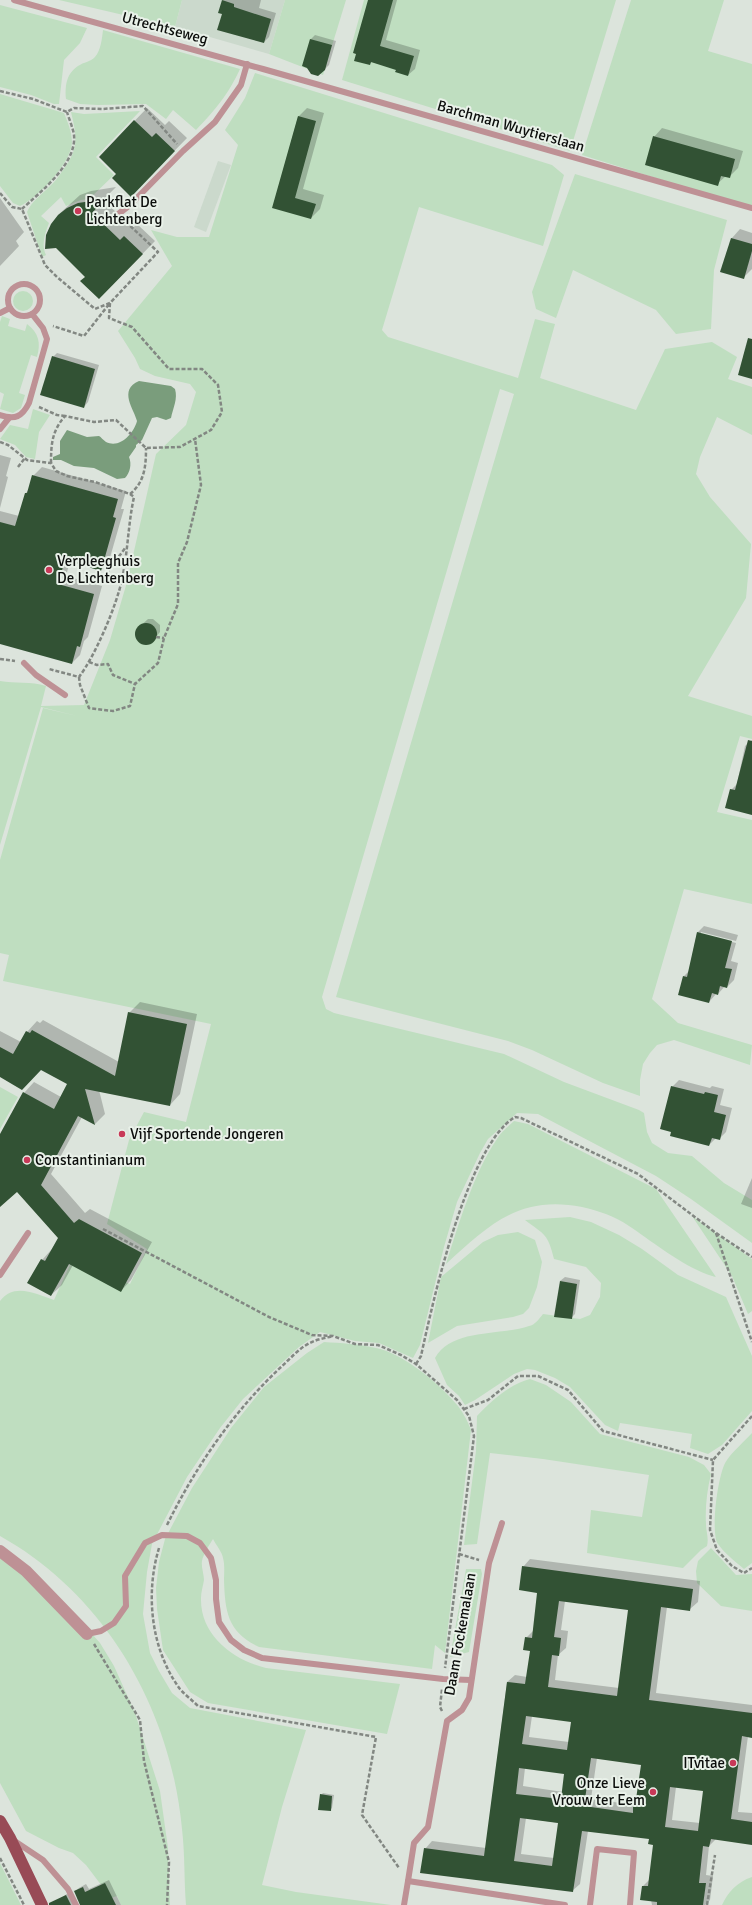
<svg xmlns="http://www.w3.org/2000/svg" width="752" height="1905" font-family="Signika,sans-serif">
  <rect width="100%" height="100%" fill="#dce4dc"/>
  <!-- built -->
  <g fill="#cbd9cc">
    <polygon points="182,0 285,0 269,54 175,27"/>
    <polygon points="218,161 231,165 206,232 194,227"/>
  </g>
  <!-- green -->
  <g fill="#bfdec0">
    <polygon points="59,0 182,0 175,27"/>
    <polygon points="285,0 346,0 323,75 269,54"/>
    <polygon points="364,0 616,0 570,151 342,80"/>
    <polygon points="631,0 724,0 708,51 752,64 752,208 582,155"/>
    <polygon points="0,5 87,28 80,43 64,60 59,104 54,104 31,95 0,87"/>
    <path d="M103,30L240,69C228,95 215,110 196,130L173,110L166,119L146,104L98,105L80,104L66,99C65,86 66,74 78,66C84,62 90,62 95,57C101,50 102,38 103,30Z"/>
    <path d="M255,73L552,165L564,175L543,246L419,207L382,330L388,337L518,378L535,319L555,324L540,378L636,410L665,349L712,342L737,357L728,379L752,387V435L717,417L700,457L696,474L710,497L751,544L746,598L688,696L752,716V739L740,736L717,812L752,820V904L684,889L652,999L678,1023L752,1045L750,1065L674,1040L657,1045L650,1053L643,1064L640,1080V1096L603,1083L532,1050L508,1041L336,997L514,394L500,389L322,997L326,1009L334,1013L504,1054L564,1082L639,1110L644,1113L647,1132L652,1143L668,1153L692,1156L724,1183L752,1200V1243L691,1199L656,1176L538,1114L517,1113L488,1139L480,1153L457,1202L444,1247L420,1345L413,1358L379,1343L355,1341L320,1332L299,1347L243,1399L220,1428L187,1477L152,1544L147,1572L143,1614L150,1653L159,1671L172,1693L190,1708L306,1730L282,1807L262,1885L296,1892L391,1905H186C184,1880 185,1854 182,1829C171,1710 106,1595 0,1536V1301C14,1282 36,1294 54,1300L73,1258L130,1284L147,1249L107,1224L129,1140L144,1112L186,1122L211,1024L3,981L9,955L0,953V860L43,708L77,716L41,707L0,845V681C15,684 31,681 46,686L41,706L84,705L110,640L127,582L156,454L186,425L196,392L190,384L155,376L140,369L135,358L118,331L172,266L151,230L177,237H209L238,145L225,130L245,98Z"/>
    <path d="M0,94L64,113C68,123 72,132 72,143C71,163 38,198 20,206L13,203L0,186Z"/>
    <path d="M140,111L96,157L114,175L89,199L81,200L66,206L61,197L41,216L49,223C45,233 41,245 46,255L42,257L27,212C32,201 41,195 49,187C55,182 59,176 63,170C79,149 77,137 71,112L84,114Z"/>
    <polygon points="575,174 727,220 714,270 711,329 676,334 656,310 573,270 556,318 536,309 532,292"/>
    <circle cx="23" cy="301" r="10"/>
    <path d="M2,316L10,319L8,326L25,331L27,324C39,333 41,343 37,357L31,355L19,393L25,395L21,408L13,413L0,409L4,394L0,392V322Z"/>
    <polygon points="33,409 50,415 39,432 35,459 26,457 15,445 0,439 10,425 28,429"/>
    <polygon points="0,1087 18,1097 0,1129"/>
    <path d="M514,1121L528,1124L656,1189L716,1277C689,1271 653,1242 629,1226C615,1216 599,1211 582,1207C519,1195 489,1225 446,1264C458,1226 474,1172 497,1139C501,1132 508,1127 514,1121Z"/>
    <polygon points="692,1216 752,1259 752,1311 748,1314 732,1276"/>
    <path d="M570,1217L591,1222L619,1235L642,1249L678,1275L726,1297L752,1356V1411L722,1445L708,1454L690,1448L692,1434L620,1423L618,1431L605,1425L570,1387L555,1378L535,1370L527,1369L514,1374L475,1400L465,1405L459,1396L447,1385L435,1358C452,1328 501,1336 529,1326C535,1325 539,1319 543,1314L580,1319L590,1315L600,1297L601,1283L586,1267L554,1259C548,1234 545,1235 525,1220Z"/>
    <polygon points="518,1232 535,1240 542,1262 537,1287 529,1308 523,1314 513,1317 457,1326 428,1343 441,1277 483,1242 498,1235"/>
    <path d="M324,1342C341,1343 359,1344 376,1348C403,1353 441,1385 458,1406C464,1414 468,1422 471,1430L445,1653L435,1645L432,1669L259,1647C228,1632 225,1613 224,1580C224,1574 225,1565 223,1558C222,1552 216,1545 213,1539C209,1545 203,1555 202,1561C201,1567 204,1574 204,1580C203,1586 201,1592 201,1598C200,1635 233,1660 266,1668L400,1684L387,1734L208,1703L190,1692L163,1650L157,1609L156,1588L159,1562L165,1539L192,1488L231,1428L264,1387L307,1353Z"/>
    <path d="M530,1379L546,1385L571,1402L600,1434L689,1457L704,1465L711,1474C707,1490 705,1508 706,1524C706,1532 709,1538 707,1546L701,1550L683,1568L587,1553L591,1510L642,1517L649,1475L543,1459L490,1453L477,1544L464,1545L476,1451L477,1416C491,1401 510,1384 530,1379Z"/>
    <path d="M752,1433V1563L744,1569C736,1562 724,1553 718,1544C710,1533 718,1471 727,1460C734,1450 744,1442 752,1433Z"/>
    <polygon points="711,1548 736,1575 752,1574 752,1611 721,1606 697,1583 696,1571 698,1561"/>
    <polygon points="0,1552 76,1616 100,1643 114,1666 135,1713 160,1791 168,1848 170,1905 121,1905 117,1896 111,1898 86,1865 73,1853 59,1848 26,1831 0,1783"/>
    <polygon points="466,1569 481,1569 482,1574 469,1652 450,1657"/>
    <polygon points="0,1863 21,1905 0,1905"/>
    <path d="M752,1877V1905H722C728,1892 737,1882 752,1877Z"/>
  </g>
  <!-- water -->
  <path fill="#7a9d7c" d="M139,381L171,386L175,389C178,399 173,408 171,418L166,420L157,417L152,418L142,440L136,445V447L129,457C132,464 130,473 125,478L117,479L94,468L74,466L61,460H53V457L60,454V441L67,430L87,437L99,436C101,437 103,440 106,442C120,449 134,433 137,421C134,409 118,390 139,381Z"/>
  <!-- shadow -->
  <g fill="#0003" fill-rule="evenodd">
    <polygon points="223,0 261,0 259,8 276,13 269,37 264,42 220,12"/>
    <polygon points="369,0 397,0 386,40 420,50 415,69 408,75 397,69 372,62 369,64 357,53"/>
    <polygon points="315,35 336,41 329,65 324,70 303,65 311,39"/>
    <polygon points="147,108 165,125 169,121 187,138 143,183 118,174 100,157"/>
    <polygon points="307,108 324,113 303,189 324,195 320,209 311,218 273,207 298,117"/>
    <polygon points="662,128 743,151 738,168 729,177 726,176 717,184 654,137"/>
    <polygon points="116,187 103,200 133,228 137,224 155,241 112,285 86,277 58,215 80,195 91,191"/>
    <polygon points="0,198 24,232 16,241 19,246 0,266"/>
    <polygon points="740,229 752,233 752,269 743,278 732,238"/>
    <polygon points="57,353 99,365 88,402 84,407 53,357"/>
    <polygon points="0,455 11,458 6,476 8,477 0,508"/>
    <polygon points="42,467 126,491 121,509 124,509 109,561 101,570 70,561 66,576 102,586 88,637 84,641 80,655 72,663 0,643 0,511 19,516 26,493 29,489 33,476"/>
    <polygon points="148,619 153,619 160,625 160,632 152,642 143,643 136,638 137,629"/>
    <polygon points="752,740 752,814 731,790 737,784 745,746"/>
    <polygon points="704,926 738,935 736,941 701,932 701,934 736,943 731,961 738,963 734,980 727,987 725,986 718,994 716,994 709,1002 684,976 689,971 697,933"/>
    <polygon points="140,1002 197,1014 180,1094 170,1105 99,1090 105,1114 95,1124 82,1117 51,1174 85,1213 90,1209 152,1242 131,1280 121,1291 73,1265 62,1285 51,1295 42,1260 52,1249 59,1238 17,1191 0,1206 0,1136 24,1093 34,1082 61,1097 69,1084 41,1069 0,1076 0,1031 21,1042 27,1032 37,1021 40,1023 43,1020 119,1062 129,1013"/>
    <polygon points="679,1080 710,1088 712,1086 724,1089 720,1105 732,1108 726,1132 719,1139 716,1138 709,1145 672,1131 672,1087"/>
    <polygon points="752,1178 752,1208 741,1204"/>
    <polygon points="565,1277 580,1280 575,1314 571,1318 560,1281"/>
    <path d="M530,1559L700,1581L698,1602L690,1609L667,1607L656,1693L752,1705V1737L748,1736L738,1812L752,1813V1844L716,1839L709,1846L706,1875L713,1876L710,1900L705,1905H652L651,1900L642,1899L643,1886L650,1879L654,1844L650,1838L588,1831L580,1884L572,1891L425,1849L432,1841L486,1848L507,1682L515,1675L527,1677L531,1650L526,1638L534,1630L538,1592L523,1567ZM565,1601L630,1609L619,1688L555,1680L558,1655L566,1648L568,1631L561,1630ZM532,1716L572,1721L569,1742L529,1737ZM597,1758L642,1764L636,1805L591,1799ZM525,1768L565,1773L563,1792L523,1786ZM676,1787L704,1790L700,1823L672,1820ZM526,1818L559,1823L554,1858L521,1854Z"/>
    <polygon points="323,1793 334,1795 332,1808 330,1810 321,1795"/>
    <polygon points="109,1880 121,1905 82,1905 75,1891 79,1888 86,1884 89,1889"/>
    <polygon points="70,1892 76,1904 79,1905 58,1905 56,1901"/>
  </g>
  <!-- building -->
  <g fill="#325234" fill-rule="evenodd">
    <polygon points="222,0 234,4 234,7 271,19 264,43 217,30 222,14 218,13"/>
    <polygon points="368,0 393,0 380,46 414,56 408,76 395,72 396,70 371,62 370,65 354,61 356,54 353,53"/>
    <polygon points="310,39 332,45 325,70 318,76 311,74 307,68 302,66"/>
    <polygon points="298,116 316,121 295,198 316,204 311,219 272,208"/>
    <polygon points="134,120 152,137 156,133 175,151 131,197 112,178 116,174 99,157"/>
    <polygon points="653,136 735,159 730,178 721,176 718,186 645,165"/>
    <polygon points="105,199 92,213 120,240 124,236 143,254 99,299 80,281 85,277 56,248 45,249 46,235 51,224 58,215 67,208 78,203"/>
    <polygon points="731,238 752,244 752,251 744,279 720,272"/>
    <polygon points="748,338 752,339 752,379 738,375"/>
    <polygon points="52,356 95,369 84,408 40,395"/>
    <polygon points="32,475 118,499 113,517 116,518 101,571 65,560 58,584 94,594 80,647 77,646 72,664 0,644 0,522 15,526 25,493 27,493"/>
    <circle cx="146" cy="634" r="11"/>
    <polygon points="748,740 752,741 752,815 725,808 730,789 735,790"/>
    <polygon points="697,932 732,941 725,968 732,969 727,988 720,986 718,995 712,993 709,1003 678,995 683,976 687,977"/>
    <polygon points="128,1012 187,1024 170,1106 85,1089 95,1125 78,1116 41,1185 74,1223 79,1219 142,1253 121,1292 69,1264 51,1296 27,1283 41,1259 45,1261 58,1238 17,1192 0,1207 0,1134 23,1092 54,1109 67,1084 41,1070 22,1090 0,1077 0,1047 13,1054 26,1031 30,1033 32,1030 115,1076"/>
    <polygon points="671,1086 704,1094 705,1092 718,1095 714,1112 726,1115 720,1140 712,1138 709,1146 670,1136 671,1132 660,1129"/>
    <polygon points="560,1281 577,1284 572,1319 554,1317"/>
    <path d="M522,1566L693,1589L690,1611L661,1607L649,1700L752,1713V1738L742,1736L731,1819L752,1822V1845L711,1839L709,1847L703,1846L699,1883H706L703,1905H657V1902L640,1900L642,1886H648L653,1845L648,1844L649,1839L582,1831L573,1892L420,1873L424,1848L484,1856L507,1682L525,1684L530,1651L523,1650L525,1637L532,1638L537,1593L519,1590ZM559,1601L628,1610L617,1696L548,1687L552,1655L559,1656L561,1638L554,1637ZM526,1716L571,1722L567,1750L522,1744ZM591,1758L641,1765L635,1806H633V1813L584,1806ZM519,1768L564,1774L561,1799L516,1794ZM670,1787L703,1791L698,1831L665,1827ZM520,1818L558,1823L552,1866L514,1861Z"/>
    <polygon points="320,1794 332,1796 331,1811 318,1810"/>
    <polygon points="105,1883 116,1905 80,1905 74,1891 83,1887 85,1892"/>
    <polygon points="66,1895 71,1905 49,1905 49,1903"/>
  </g>
  <g fill="none" stroke-linecap="round" stroke-linejoin="round">
    <!-- path -->
    <g stroke="#828782" stroke-width="2.5" stroke-dasharray="4 2" stroke-linecap="butt">
      <polyline points="0,91 33,99 67,112 74,108 102,109 143,106 177,144"/>
      <polyline points="0,193 12,207 22,209 45,265 57,277 95,309 110,303 158,252 125,221"/>
      <path d="M22,209C40,192 77,164 74,135C73,128 69,119 67,112"/>
      <polyline points="39,407 57,415 65,416"/>
      <path d="M0,442L8,445L27,460L51,463L56,471L67,476L95,482L130,494L134,497C128,524 128,552 122,579C117,605 95,656 79,677L49,669"/>
      <path d="M51,463C51,444 52,431 65,416L94,422L116,420L146,448L180,447L211,430L222,412L218,385L202,369H169L132,327L109,318L110,303L84,336L53,326"/>
      <polyline points="18,467 25,458"/>
      <path d="M130,494C145,482 146,465 146,448"/>
      <polyline points="108,571 126,547"/>
      <polyline points="156,637 164,638"/>
      <polyline points="0,659 15,661"/>
      <polyline points="89,662 97,665 108,664 113,675 135,684 158,663 164,638 178,604 178,563 187,542 201,485 195,439"/>
      <polyline points="79,677 80,685 89,708 113,711 130,706 135,684"/>
      <polyline points="103,1229 269,1317 312,1335 333,1336 355,1344 378,1345 401,1355 416,1364 457,1400 469,1416 474,1436 445,1668"/>
      <polyline points="716,1233 752,1342"/>
      <path d="M416,1364L421,1356C433,1301 467,1146 515,1117L521,1118L638,1174L716,1233L752,1257"/>
      <polyline points="464,1409 488,1400 518,1376 538,1376 568,1390 603,1431 713,1460"/>
      <polyline points="752,1416 713,1460 710,1530 717,1550 732,1566 744,1573 752,1568"/>
      <path d="M167,1525C196,1466 233,1412 281,1367C291,1358 300,1347 312,1342C318,1339 326,1338 333,1336"/>
      <path d="M159,1548C145,1594 151,1650 180,1689C185,1695 192,1700 198,1706L376,1737L362,1815L399,1868"/>
      <polyline points="459,1554 479,1560"/>
      <polyline points="94,1644 140,1720 144,1761 169,1862 167,1905"/>
      <polyline points="442,1711 440,1707 442,1689"/>
      <polyline points="0,1858 24,1905"/>
      <polyline points="707,1905 715,1855"/>
    </g>
    <!-- service -->
    <g stroke="#be9195" stroke-width="6">
      <polyline points="14,0 263,69 752,208"/>
      <polyline points="117,215 130,205 183,151 215,122 241,85 247,64"/>
      <circle cx="24" cy="300" r="16"/>
      <polyline points="0,313 10,308"/>
      <path d="M0,415C15,420 22,417 29,403L47,339L43,328L32,314"/>
      <polyline points="0,429 9,418"/>
      <polyline points="24,663 36,675 65,695"/>
      <polyline points="0,1275 28,1233"/>
      <polyline points="87,1634 101,1631 114,1623 126,1606 125,1576 145,1543 162,1535 187,1536 200,1543 211,1558 216,1580 216,1599 219,1622 231,1640 244,1650 262,1658 443,1679 471,1680"/>
      <polyline points="13,1840 43,1860 68,1889 76,1905"/>
      <polyline points="408,1881 414,1843 428,1827 447,1721 462,1710 469,1698 489,1563 502,1523"/>
      <polyline points="404,1905 408,1881 565,1905"/>
      <polyline points="590,1905 597,1849 634,1853 630,1905"/>
    </g>
    <!-- minor -->
    <polyline stroke="#be9195" stroke-width="12" points="0,1551 26,1571 87,1634"/>
    <!-- primary -->
    <polyline stroke="#984b56" stroke-width="12" points="0,1821 10,1838 42,1905"/>
  </g>
  <!-- markers -->
  <g fill="#c83958" stroke="#e9f1e9" stroke-width="1.5">
    <circle cx="78" cy="211" r="4"/>
    <circle cx="49" cy="570" r="4"/>
    <circle cx="122" cy="1134" r="4"/>
    <circle cx="27" cy="1160" r="4"/>
    <circle cx="733" cy="1763" r="4"/>
    <circle cx="653" cy="1792" r="4"/>
  </g>
  <g text-anchor="middle" dominant-baseline="central" stroke-width="4" stroke-linejoin="round" paint-order="stroke">
    <!-- street labels -->
    <g font-size="15" fill="#0c0e0c" stroke="#e9f1e9">
      <text transform="translate(165 28) rotate(15)">Utrechtseweg</text>
      <text transform="translate(511 126) rotate(16)">Barchman Wuytierslaan</text>
      <text transform="translate(460 1634) rotate(-80)">Daam Fockemalaan</text>
    </g>
    <!-- poi labels -->
    <g font-size="15" fill="#0c0e0c" stroke="#e9f1e9" text-anchor="start">
      <text x="86" y="202">Parkflat De<tspan x="86" dy="17">Lichtenberg</tspan></text>
      <text x="57" y="561">Verpleeghuis<tspan x="57" dy="17">De Lichtenberg</tspan></text>
      <text x="130" y="1134">Vijf Sportende Jongeren</text>
      <text x="35" y="1160">Constantinianum</text>
      <text x="725" y="1763" text-anchor="end">ITvitae</text>
      <text x="645" y="1783" text-anchor="end">Onze Lieve<tspan x="645" dy="17">Vrouw ter Eem</tspan></text>
    </g>
  </g>
</svg>
